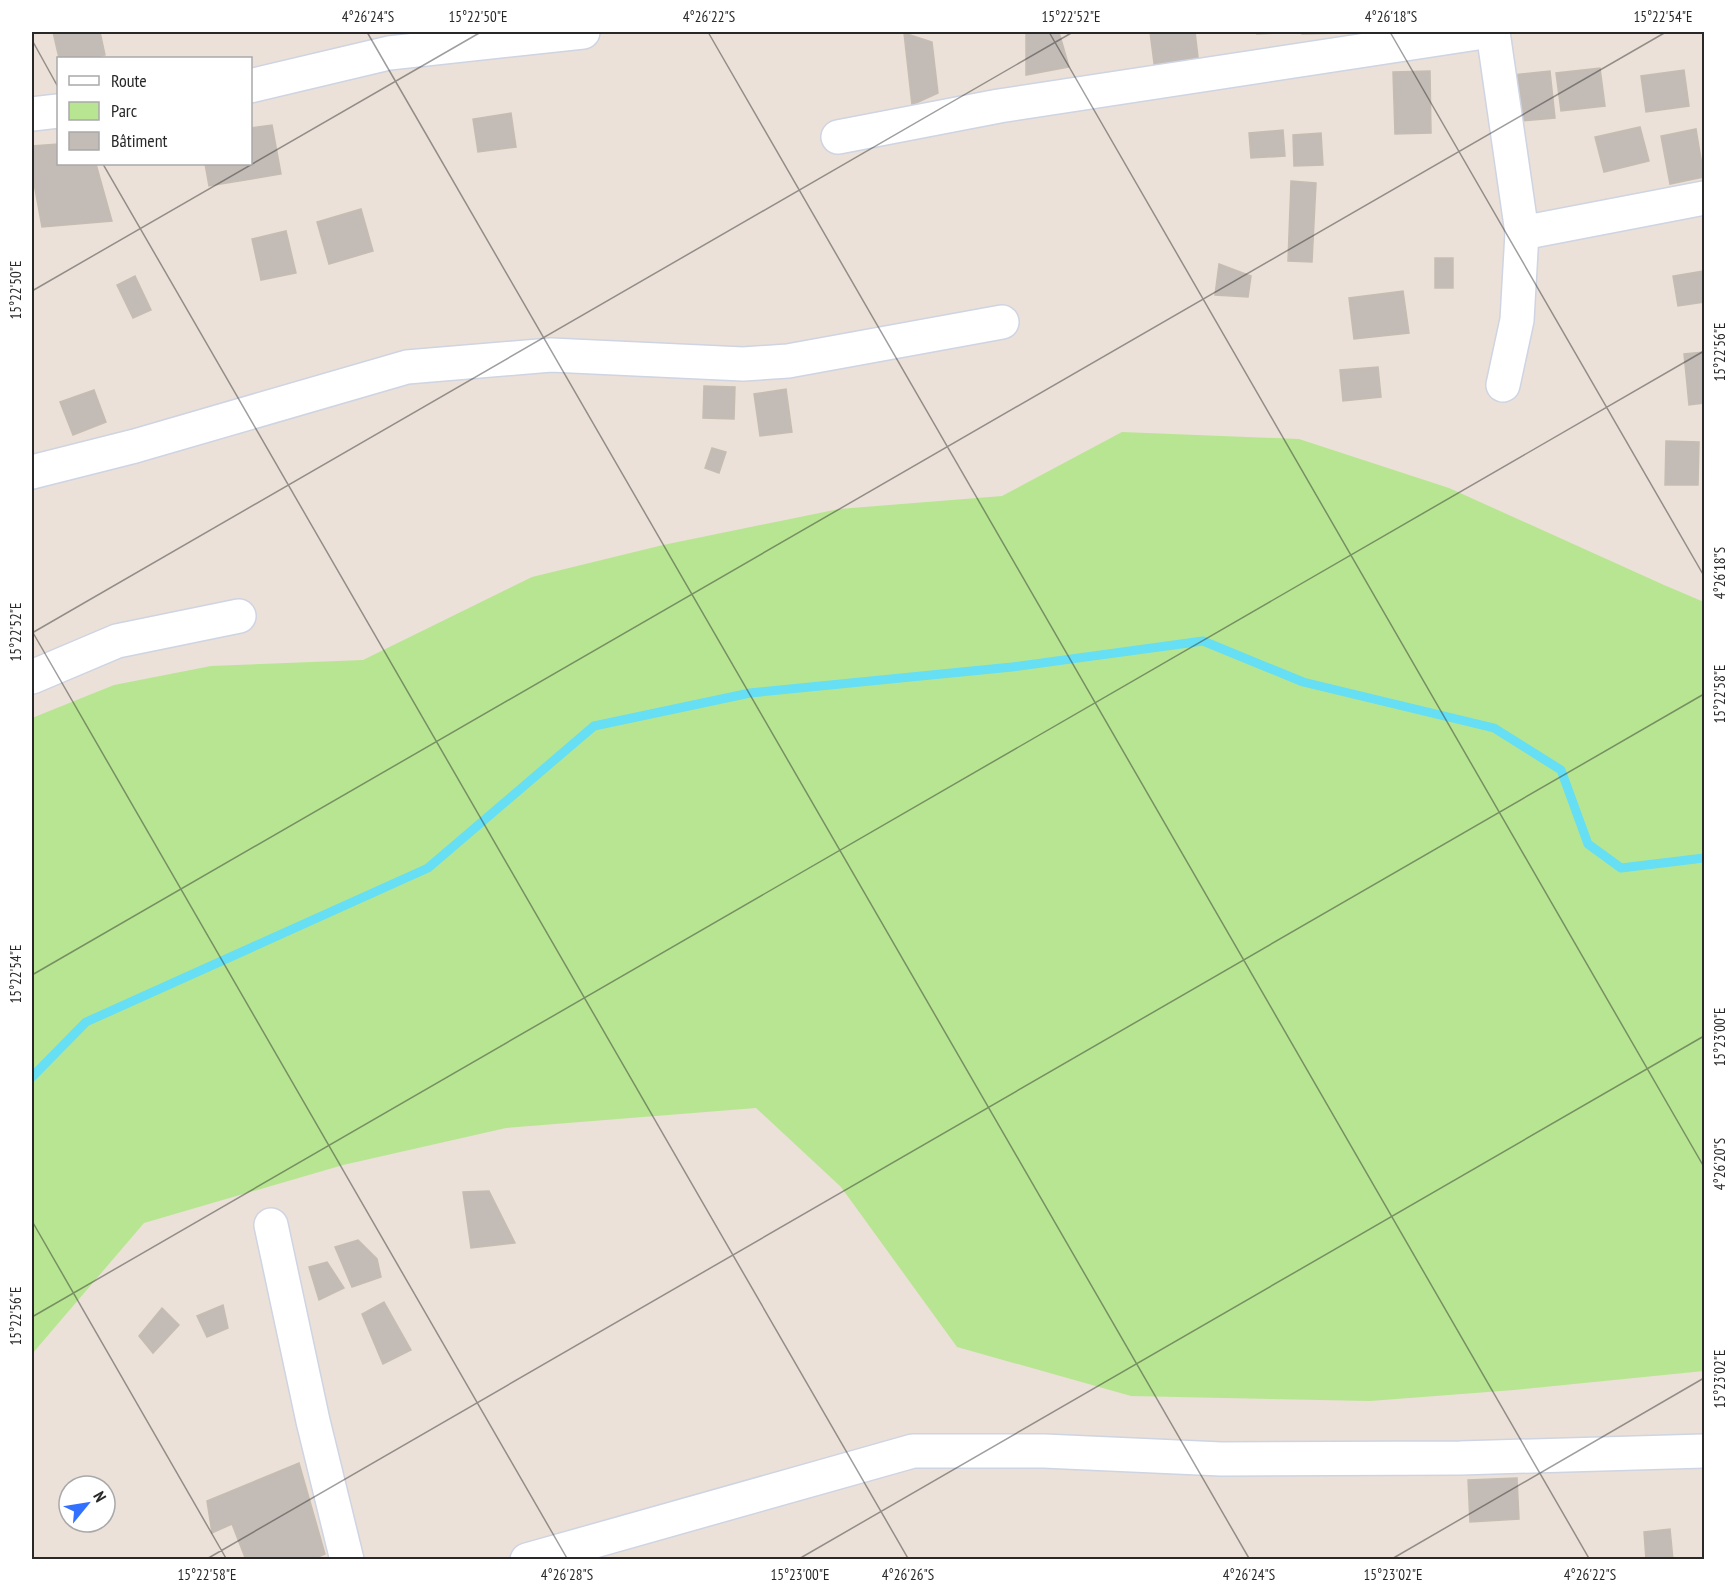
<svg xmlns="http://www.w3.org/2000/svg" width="1736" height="1591" font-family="'PT Sans Narrow',sans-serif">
  <rect width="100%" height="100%" fill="#ebe1d8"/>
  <!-- green -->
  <polygon fill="#b8e592" points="1122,432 1299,439 1449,488 1664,585 1704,602 1704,1371 1514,1390 1370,1401 1131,1396 957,1347 841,1187 756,1108 506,1128 343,1165 144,1223 32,1354 32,718 114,685 211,666 363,660 532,577 663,545 839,509 1002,496"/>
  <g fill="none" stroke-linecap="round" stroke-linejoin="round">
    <!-- stream -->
    <polyline stroke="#66def3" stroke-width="9" points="32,1077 86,1022 428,868 594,726 750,693 1012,667 1203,641 1303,682 1494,728 1561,770 1588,844 1621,868 1704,858"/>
  </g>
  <!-- building -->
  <g fill="#c3bbb5" stroke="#c6bdb2" stroke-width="1.5">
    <polygon points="53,32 100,32 105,55 92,58 59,58"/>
    <polygon points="1026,32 1059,32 1069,67 1026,75"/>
    <polygon points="1150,32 1195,32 1199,65 1155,71"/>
    <polygon points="1257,32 1298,32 1257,34"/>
    <polygon points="1302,32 1344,32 1344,33 1302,34"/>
    <polygon points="904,33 932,42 938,93 912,105"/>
    <polygon points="1600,68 1605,106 1561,111 1556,73"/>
    <polygon points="1684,70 1689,106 1646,112 1641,76"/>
    <polygon points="1430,71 1431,133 1395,134 1393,72"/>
    <polygon points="1550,71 1555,118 1508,122 1504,76"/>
    <polygon points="511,113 516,147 478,152 473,119"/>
    <polygon points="272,125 281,174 209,186 205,164 250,164 250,128"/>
    <polygon points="1640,127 1649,161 1604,172 1595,137"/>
    <polygon points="1696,129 1704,177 1670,184 1661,136"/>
    <polygon points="1283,130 1285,156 1251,158 1249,133"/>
    <polygon points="1321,133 1323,165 1294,166 1293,135"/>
    <polygon points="58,144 58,164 96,164 112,221 42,227 32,173 32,146"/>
    <polygon points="1291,181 1316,183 1312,262 1288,261"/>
    <polygon points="361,209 373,251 329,264 317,222"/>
    <polygon points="286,231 296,273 261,280 252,239"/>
    <rect x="1435" y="258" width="18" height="30"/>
    <polygon points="1219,264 1251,276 1248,297 1215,295"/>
    <polygon points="1704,271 1704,302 1678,306 1673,276"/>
    <polygon points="135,276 151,310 133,318 117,285"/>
    <polygon points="1403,291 1409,333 1354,339 1349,298"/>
    <polygon points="1704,352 1704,403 1689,405 1684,354"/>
    <polygon points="1378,367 1381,397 1343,401 1340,370"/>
    <polygon points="704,386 735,387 734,419 703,418"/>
    <polygon points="786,389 792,432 760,436 754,394"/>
    <polygon points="94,390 106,422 73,435 60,402"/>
    <polygon points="1666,441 1699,442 1698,485 1665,485"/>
    <polygon points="712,448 726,452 719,473 705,468"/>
    <polygon points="489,1191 515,1243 471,1248 463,1192"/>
    <polygon points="358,1240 377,1259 381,1277 352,1287 335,1247"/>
    <polygon points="327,1262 344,1288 319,1300 309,1267"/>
    <polygon points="384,1302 411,1350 383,1364 362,1314"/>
    <polygon points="223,1305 228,1328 207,1337 197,1316"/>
    <polygon points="162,1308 179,1325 153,1353 139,1336"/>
    <polygon points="299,1463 325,1554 311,1560 246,1560 232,1524 212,1533 207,1501"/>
    <polygon points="1517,1478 1519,1519 1470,1522 1468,1480"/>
    <polygon points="1670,1529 1673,1560 1646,1560 1644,1532"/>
  </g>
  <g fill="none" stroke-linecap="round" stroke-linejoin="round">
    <defs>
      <g id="minor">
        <polyline points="1493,32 1522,233 1517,320 1503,385"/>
        <polyline points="250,86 389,53 583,32"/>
        <polyline points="32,114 58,111"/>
        <polyline points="838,137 999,106 1484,32"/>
        <polyline points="1522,233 1704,198"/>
        <polyline points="32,472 135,446 407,367 551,355 743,364 788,361 1002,322"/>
        <polyline points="32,677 117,641 239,616"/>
        <polyline points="271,1225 313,1421 347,1560"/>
        <polyline points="527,1560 913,1451 1044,1451 1221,1459 1460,1458 1704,1451"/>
      </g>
    </defs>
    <!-- minor casing -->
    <use href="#minor" stroke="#ced4e2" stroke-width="36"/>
    <!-- minor -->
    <use href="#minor" stroke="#fff" stroke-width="33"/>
  </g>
  <!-- ticks -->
  <path fill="none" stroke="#282828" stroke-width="1.5" stroke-opacity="0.45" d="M367,32L1250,1560M708,32L1590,1560M1049,32L1704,1167M1390,32L1704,576M32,40L58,87M103,164L909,1560M32,291L481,32M32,631L568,1560M32,633L1073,32M32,975L1666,32M32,1221L227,1560M32,1317L1704,351M205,1560L1704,694M797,1560L1704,1036M1390,1560L1704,1378"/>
  <!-- border -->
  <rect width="1736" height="1591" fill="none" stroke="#ffffff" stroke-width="66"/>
  <!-- legend -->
  <rect x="57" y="57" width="195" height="108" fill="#ffffff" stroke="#a9a9a9" stroke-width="1.5"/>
  <rect x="69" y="76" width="30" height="9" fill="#ffffff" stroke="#a9a9a9" stroke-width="1.5"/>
  <text x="111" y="87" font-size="18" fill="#282828">Route</text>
  <rect x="69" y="102" width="30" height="18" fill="#b8e592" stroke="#a9a9a9" stroke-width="1.5"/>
  <text x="111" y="117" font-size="18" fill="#282828">Parc</text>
  <rect x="69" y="132" width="30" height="18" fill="#c3bbb5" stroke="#a9a9a9" stroke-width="1.5"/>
  <text x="111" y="147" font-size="18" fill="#282828">Bâtiment</text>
  <!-- north arrow -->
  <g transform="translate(87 1504) rotate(60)"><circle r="28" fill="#ffffff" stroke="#a9a9a9" stroke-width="1.5"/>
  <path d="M0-4.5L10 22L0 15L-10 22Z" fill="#3270ff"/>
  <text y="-9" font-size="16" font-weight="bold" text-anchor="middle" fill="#282828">N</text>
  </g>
  <rect x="33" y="33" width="1670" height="1525" fill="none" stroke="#282828" stroke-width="2"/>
  <g font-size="15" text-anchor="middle" fill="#282828">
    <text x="368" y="22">4°26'24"S</text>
    <text x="478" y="22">15°22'50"E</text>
    <text x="709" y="22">4°26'22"S</text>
    <text x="1071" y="22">15°22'52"E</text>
    <text x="1391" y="22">4°26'18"S</text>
    <text x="1663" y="22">15°22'54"E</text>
    <text transform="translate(16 290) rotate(-90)" y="5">15°22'50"E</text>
    <text transform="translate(1720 352) rotate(-90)" y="5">15°22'56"E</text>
    <text transform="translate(1720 573) rotate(-90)" y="5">4°26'18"S</text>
    <text transform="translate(16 632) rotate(-90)" y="5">15°22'52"E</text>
    <text transform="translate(1720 694) rotate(-90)" y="5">15°22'58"E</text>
    <text transform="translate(16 974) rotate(-90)" y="5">15°22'54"E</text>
    <text transform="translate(1720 1037) rotate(-90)" y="5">15°23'00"E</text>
    <text transform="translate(1720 1164) rotate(-90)" y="5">4°26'20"S</text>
    <text transform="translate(16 1316) rotate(-90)" y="5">15°22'56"E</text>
    <text transform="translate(1720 1379) rotate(-90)" y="5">15°23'02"E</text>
    <text x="207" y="1580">15°22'58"E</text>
    <text x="567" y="1580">4°26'28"S</text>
    <text x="800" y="1580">15°23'00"E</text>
    <text x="908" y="1580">4°26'26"S</text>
    <text x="1249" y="1580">4°26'24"S</text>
    <text x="1393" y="1580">15°23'02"E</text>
    <text x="1590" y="1580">4°26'22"S</text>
  </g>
</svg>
